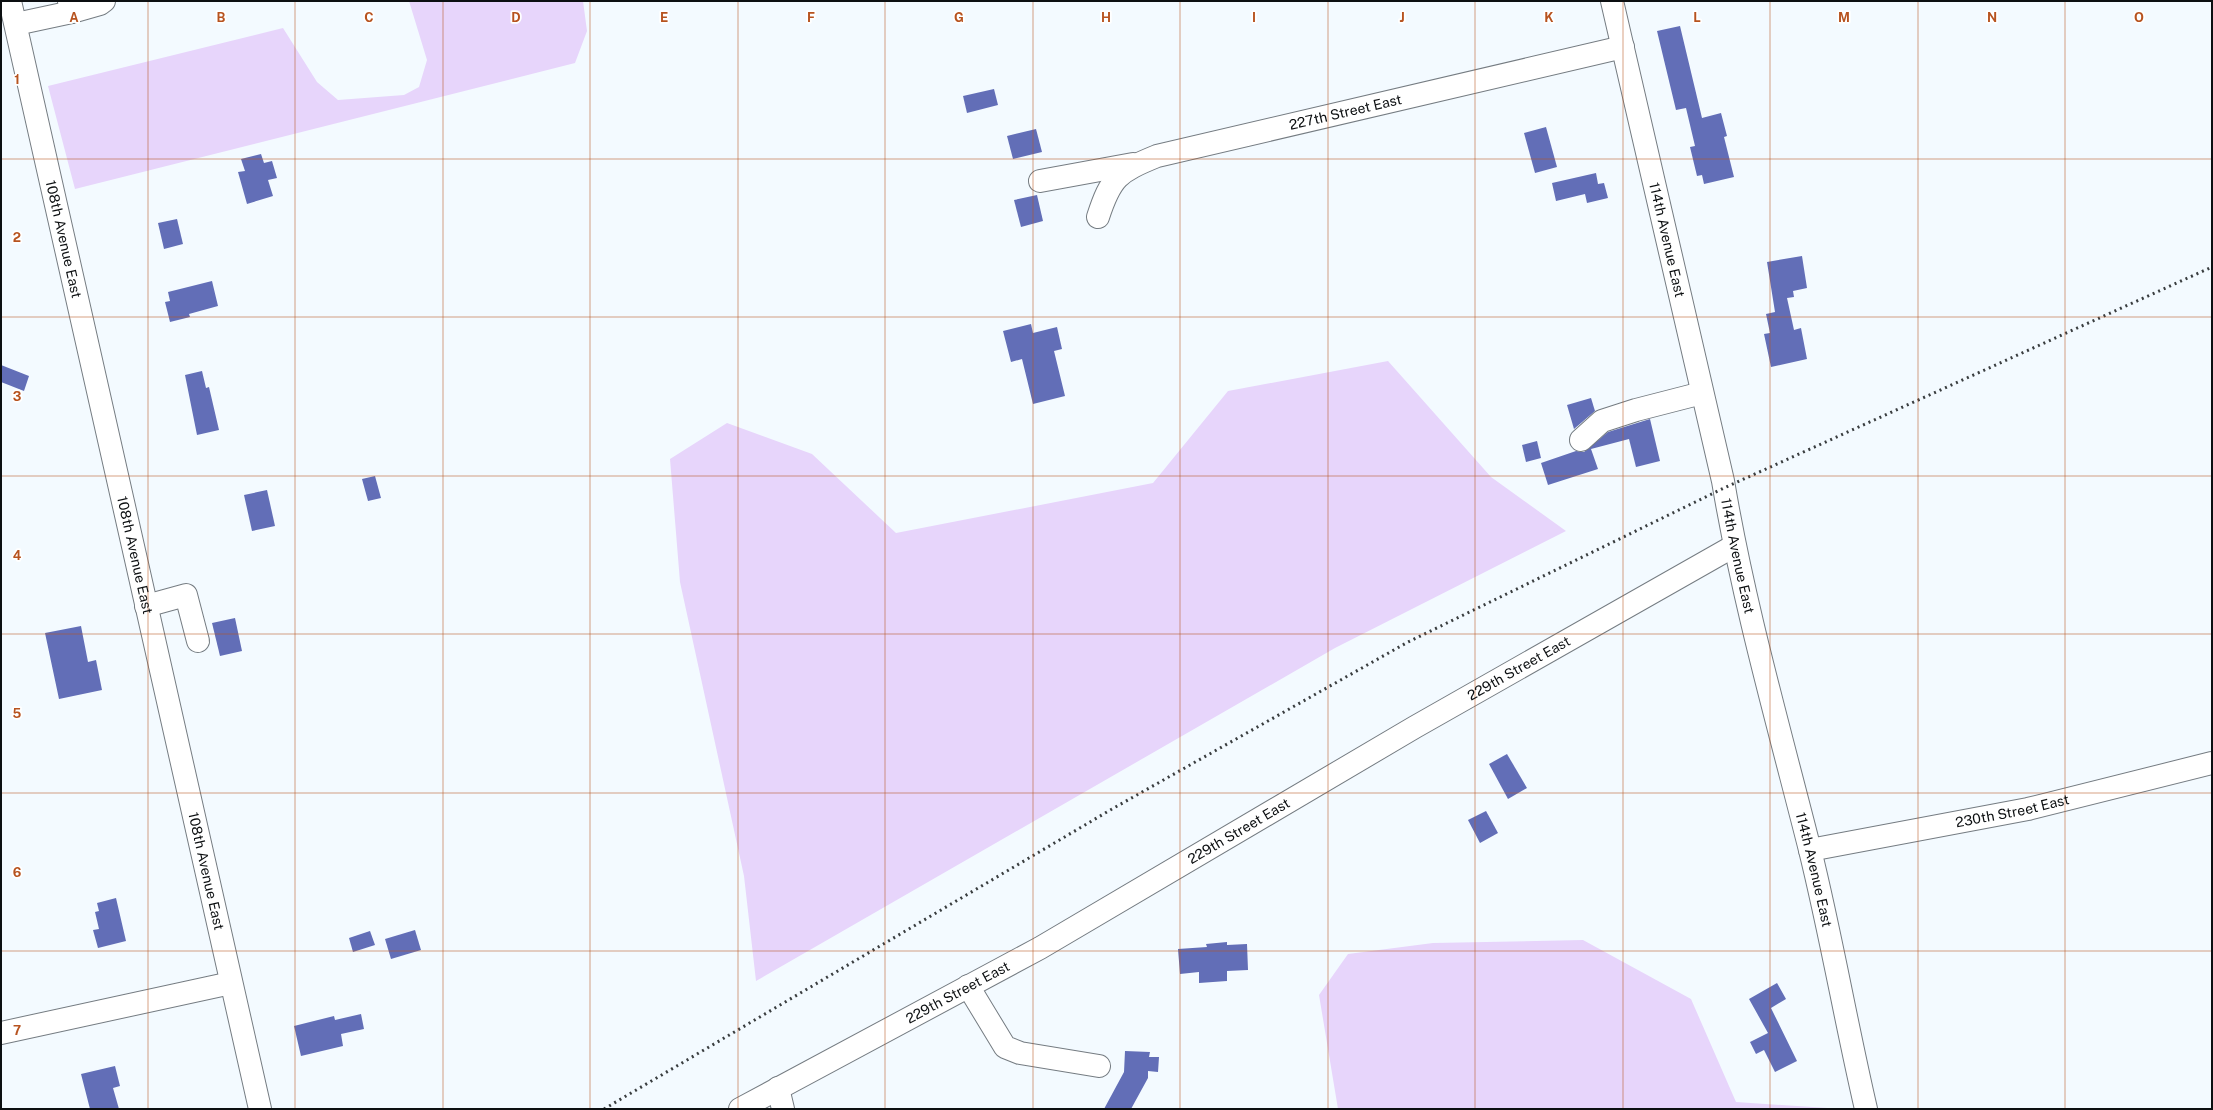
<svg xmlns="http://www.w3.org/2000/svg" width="2213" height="1110" font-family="'Public Sans',sans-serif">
  <rect width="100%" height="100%" fill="#f3faff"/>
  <!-- green -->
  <g fill="#e7d5fb">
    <polygon points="409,1 583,1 587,31 575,63 75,189 48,86 283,28 317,82 338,100 404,95 419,87 427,60"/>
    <polygon points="1388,361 1491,477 1566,531 1335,648 756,981 744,876 680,582 670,459 727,423 812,454 896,533 1153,483 1228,391"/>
    <polygon points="1583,940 1691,999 1736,1102 1843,1109 1338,1109 1319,995 1348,954 1433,943"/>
  </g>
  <!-- building -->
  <g fill="#626eb7">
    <polygon points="1680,26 1702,118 1721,113 1727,136 1724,137 1734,177 1704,184 1702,175 1697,176 1690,147 1695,146 1686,108 1676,110 1657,31"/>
    <polygon points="994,89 998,105 967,113 963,96"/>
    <polygon points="1546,127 1557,167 1535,173 1524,133"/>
    <polygon points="1036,129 1042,152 1013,159 1007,136"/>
    <polygon points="261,154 264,163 272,161 277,178 268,180 273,196 247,204 238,172 245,171 241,159"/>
    <polygon points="1596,173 1598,184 1604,183 1608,198 1587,203 1585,194 1556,201 1552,183"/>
    <polygon points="1037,195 1043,221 1021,227 1014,200"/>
    <polygon points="177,219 183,244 164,249 158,223"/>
    <polygon points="1802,256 1807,288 1793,291 1794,297 1787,298 1794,330 1801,328 1807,359 1771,367 1764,334 1770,333 1766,314 1775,312 1767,262"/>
    <polygon points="212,281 218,306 189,314 190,317 170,322 165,302 170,301 168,292"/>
    <polygon points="1031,324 1033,333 1057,327 1062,349 1054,351 1065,396 1033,404 1022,359 1011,362 1003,331"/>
    <polygon points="1,365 29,376 24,391 1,382"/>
    <polygon points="202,371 206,388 209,387 219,430 197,435 185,375"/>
    <polygon points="1591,398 1595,411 1574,429 1567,405"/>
    <polygon points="1650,419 1660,461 1636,467 1629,439 1591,449 1598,469 1548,485 1541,463 1576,451 1584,452 1608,432"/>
    <polygon points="1537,441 1541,458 1526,462 1522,445"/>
    <polygon points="375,476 381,498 368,501 362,479"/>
    <polygon points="267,490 275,526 252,531 244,495"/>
    <polygon points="235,618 242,651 220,656 212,623"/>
    <polygon points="81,626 88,662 96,660 102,690 59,699 45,633"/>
    <polygon points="1507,754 1527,788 1508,799 1489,764"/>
    <polygon points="1486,811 1498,833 1480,843 1468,820"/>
    <polygon points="116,898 126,941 98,948 93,930 99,929 95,912 99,911 97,903"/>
    <polygon points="415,930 421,950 391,959 385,939"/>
    <polygon points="370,931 375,945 353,952 349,938"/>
    <polygon points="1227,942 1227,945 1247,944 1248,970 1227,971 1227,981 1199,983 1199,972 1180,974 1178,949 1207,947 1206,944"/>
    <polygon points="1777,983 1786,999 1771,1008 1797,1061 1775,1072 1764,1050 1756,1054 1750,1042 1768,1033 1749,999"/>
    <polygon points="361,1014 364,1029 341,1034 343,1046 301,1056 294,1026 334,1016 335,1020"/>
    <polygon points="1125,1051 1150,1052 1149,1057 1159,1057 1158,1072 1148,1071 1148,1078 1131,1109 1104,1109 1124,1072"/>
    <polygon points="115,1066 120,1086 113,1088 119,1109 90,1109 81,1074"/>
  </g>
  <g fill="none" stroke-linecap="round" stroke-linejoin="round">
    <defs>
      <g id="minor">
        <path id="s1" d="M10,1L260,1109"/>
        <polyline points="69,1 72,12 100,4 104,1"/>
        <path id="s2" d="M1612,1L1723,481C1744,606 1779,727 1810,850C1831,935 1846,1023 1866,1109"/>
        <polyline points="16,24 72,12"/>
        <polyline points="1040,181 1133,164"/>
        <path id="s3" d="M1098,217C1111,177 1118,172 1157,156L1623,47"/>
        <polyline points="1581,440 1602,421 1636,410 1702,393"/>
        <polyline points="146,606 186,595 198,641"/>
        <path id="s4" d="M1810,850L2028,809L2212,763"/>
        <polyline points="968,986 1005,1047 1020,1053 1099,1066"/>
        <polyline points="1,1033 231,983"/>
        <polyline points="778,1088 783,1109"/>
        <path id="s5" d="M740,1109L1040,948L1415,727L1734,546"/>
      </g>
    </defs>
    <!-- minor casing -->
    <use href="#minor" stroke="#757c82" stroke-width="24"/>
    <!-- minor -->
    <use href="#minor" stroke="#fff" stroke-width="22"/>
    <!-- rail -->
    <polyline stroke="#393d3f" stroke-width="3" stroke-dasharray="2 4" stroke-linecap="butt" points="604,1109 1112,809 1408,642 1724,488 2212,267"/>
  </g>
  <!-- grid -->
  <path fill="none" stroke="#b7531f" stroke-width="1" stroke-opacity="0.55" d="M148,1V1109M295,1V1109M443,1V1109M590,1V1109M738,1V1109M885,1V1109M1033,1V1109M1180,1V1109M1328,1V1109M1475,1V1109M1623,1V1109M1770,1V1109M1918,1V1109M2065,1V1109M1,159H2212M1,317H2212M1,476H2212M1,634H2212M1,793H2212M1,951H2212"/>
  <g text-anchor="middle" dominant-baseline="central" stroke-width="3.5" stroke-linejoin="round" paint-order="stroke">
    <!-- street labels -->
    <g font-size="14" fill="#0c0f11" stroke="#fff">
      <text stroke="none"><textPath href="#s3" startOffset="283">227th Street East</textPath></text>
      <text stroke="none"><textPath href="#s1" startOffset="244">108th Avenue East</textPath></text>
      <text stroke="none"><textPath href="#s2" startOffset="245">114th Avenue East</textPath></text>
      <text stroke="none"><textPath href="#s1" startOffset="568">108th Avenue East</textPath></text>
      <text stroke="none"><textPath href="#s2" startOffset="569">114th Avenue East</textPath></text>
      <text stroke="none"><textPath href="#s5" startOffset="895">229th Street East</textPath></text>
      <text stroke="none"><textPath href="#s4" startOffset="206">230th Street East</textPath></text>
      <text stroke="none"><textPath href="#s5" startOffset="571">229th Street East</textPath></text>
      <text stroke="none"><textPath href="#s2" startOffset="892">114th Avenue East</textPath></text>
      <text stroke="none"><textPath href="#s1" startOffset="892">108th Avenue East</textPath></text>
      <text stroke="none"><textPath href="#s5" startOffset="247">229th Street East</textPath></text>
    </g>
  </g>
  <g font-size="13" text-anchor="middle" font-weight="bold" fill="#b7531f" stroke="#fff" stroke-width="3.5" stroke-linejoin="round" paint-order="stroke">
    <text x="74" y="22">A</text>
    <text x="221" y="22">B</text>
    <text x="369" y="22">C</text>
    <text x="516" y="22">D</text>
    <text x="664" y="22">E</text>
    <text x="811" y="22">F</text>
    <text x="959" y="22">G</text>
    <text x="1106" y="22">H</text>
    <text x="1254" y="22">I</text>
    <text x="1402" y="22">J</text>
    <text x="1549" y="22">K</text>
    <text x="1697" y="22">L</text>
    <text x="1844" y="22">M</text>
    <text x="1992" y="22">N</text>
    <text x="2139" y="22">O</text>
    <text x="17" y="84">1</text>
    <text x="17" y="242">2</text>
    <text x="17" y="401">3</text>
    <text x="17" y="560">4</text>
    <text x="17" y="718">5</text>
    <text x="17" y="877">6</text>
    <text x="17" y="1035">7</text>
  </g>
  <!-- border -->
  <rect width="2213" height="1110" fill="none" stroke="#0c0f11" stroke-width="4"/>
</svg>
